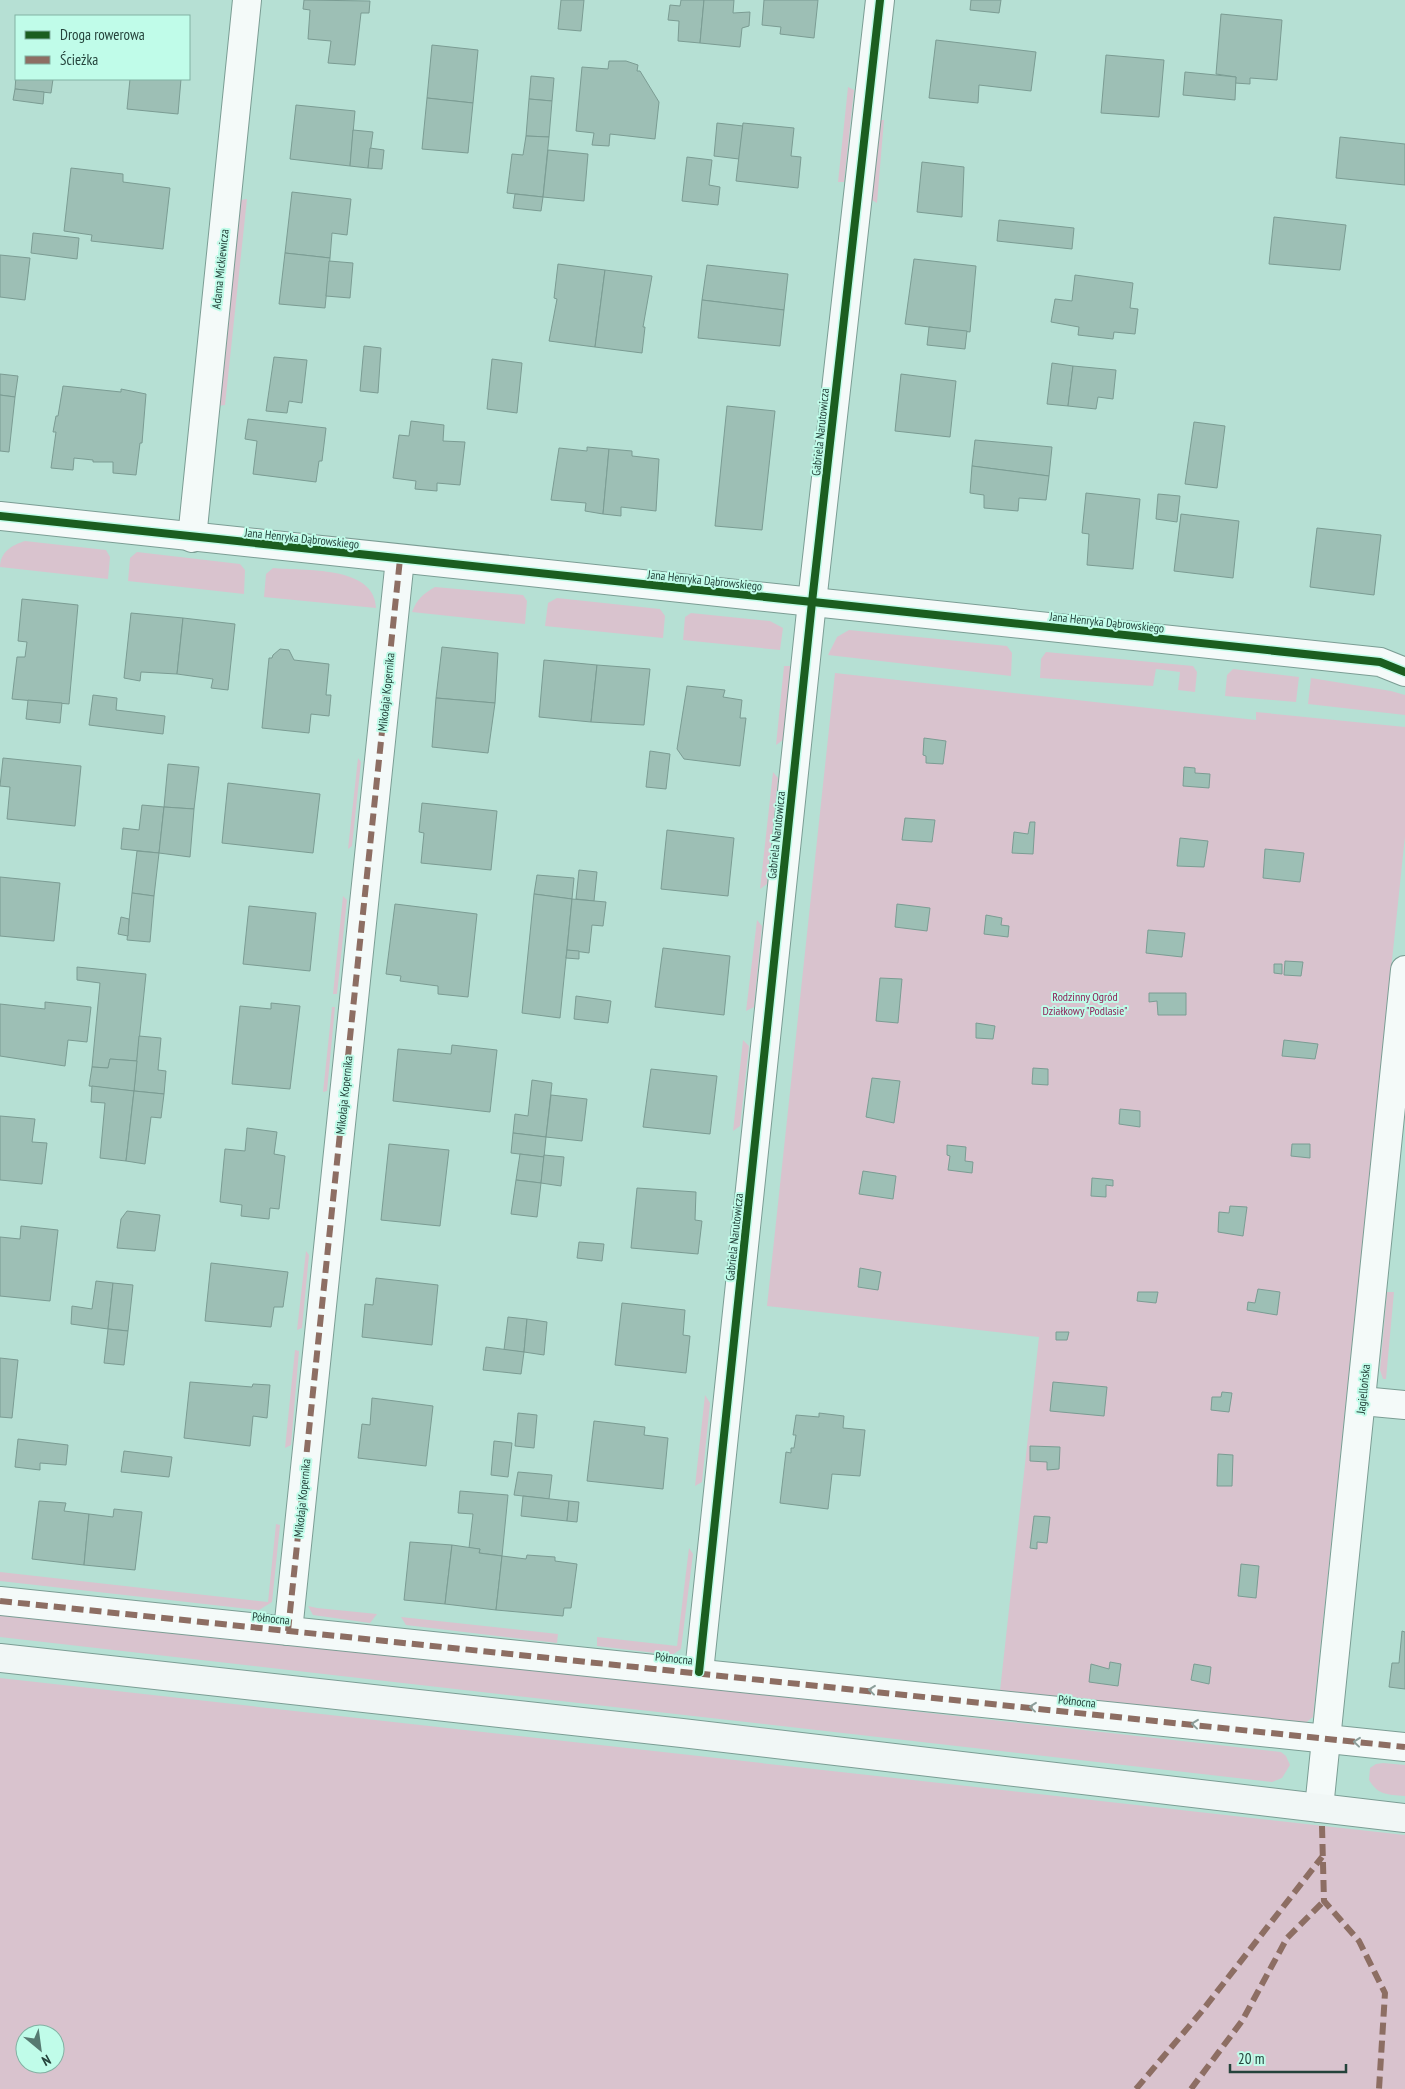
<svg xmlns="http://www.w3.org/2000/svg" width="1405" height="2089" font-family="'PT Sans Narrow',sans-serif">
  <rect width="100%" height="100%" fill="#b6e0d4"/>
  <!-- green -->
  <g fill="#d9c3ce" fill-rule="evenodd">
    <polygon points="848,87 854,90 844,182 838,182"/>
    <polygon points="879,120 884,120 877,203 870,199"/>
    <polygon points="247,199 225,405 217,406 240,200"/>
    <path d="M25,541L106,550L110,557L108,579L0,567C0,552 12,545 25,541Z"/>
    <polygon points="137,552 240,564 245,570 244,594 128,581 130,558"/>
    <path d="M273,568C303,571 375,565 376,608L264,597L266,574Z"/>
    <path d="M435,587L523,595L527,601L525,624L412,612C417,599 423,594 435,587Z"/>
    <polygon points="557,598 660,609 665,616 663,638 545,626 548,603"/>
    <polygon points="691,613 770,621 783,628 780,650 683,640 685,617"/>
    <polygon points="849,630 1007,646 1012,653 1011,676 828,655 837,637"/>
    <polygon points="1046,652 1193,666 1197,672 1195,692 1178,690 1180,672 1156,669 1153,686 1040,678 1041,659"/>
    <polygon points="784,666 791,666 783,740 776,745"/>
    <polygon points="1233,669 1299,677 1296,702 1225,696 1227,675"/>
    <polygon points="835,673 1256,720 1256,712 1405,727 1405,836 1313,1717 1304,1724 1000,1691 1039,1337 767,1306"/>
    <polygon points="1311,678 1391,691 1405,695 1405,715 1308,704"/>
    <polygon points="358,758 361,762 352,846 348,849"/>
    <polygon points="773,772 778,778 767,884 760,889"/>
    <polygon points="343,896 347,900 337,994 333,994"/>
    <polygon points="757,920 762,926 754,1007 746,1011"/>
    <polygon points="332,1007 335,1007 327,1091 323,1092"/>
    <polygon points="743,1040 749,1046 740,1126 733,1131"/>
    <polygon points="306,1251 309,1255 302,1328 297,1330"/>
    <polygon points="1387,1292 1394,1292 1386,1379 1383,1379 1380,1370"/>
    <polygon points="295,1350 299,1351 291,1445 285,1448"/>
    <polygon points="705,1395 710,1403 702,1482 695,1486"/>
    <polygon points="276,1524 280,1525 272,1602 259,1610 0,1581 0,1572 268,1602"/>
    <polygon points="689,1548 693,1554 681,1649 672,1655 597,1646 597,1637 677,1646"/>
    <polygon points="308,1606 317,1608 377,1614 370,1623 313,1615"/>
    <polygon points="0,1610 1281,1752 1286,1756 1290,1765 1282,1778 1272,1782 0,1637"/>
    <polygon points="401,1617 558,1634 557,1643 406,1625"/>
    <path d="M0,1678L1405,1835V2089H0ZM25,2034H55V2064H25Z"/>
    <path d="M1383,1763L1405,1765V1796C1387,1794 1379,1796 1369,1780L1370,1768L1376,1764Z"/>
  </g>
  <!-- building -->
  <g fill="#9dbfb5" stroke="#7b9c93">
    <polygon points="304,0 370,1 369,13 361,13 355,65 328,63 331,41 308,39 310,10 303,9"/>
    <polygon points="561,0 584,0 581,31 558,29"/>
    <polygon points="681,0 704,0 700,43 678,41 679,21 668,20 670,5 680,6"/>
    <polygon points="704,0 734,0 733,13 750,12 749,26 742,28 740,47 700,43"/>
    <polygon points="764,0 818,0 814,38 780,34 781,27 762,25"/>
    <polygon points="971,0 1001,0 999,13 970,10"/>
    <polygon points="1221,14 1282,20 1277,80 1250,78 1250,84 1235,83 1236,77 1216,74"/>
    <polygon points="936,40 1036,52 1031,91 979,85 978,103 929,98"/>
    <polygon points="432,45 478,50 473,103 427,98"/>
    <polygon points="1106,55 1164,60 1159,117 1101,113"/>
    <polygon points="609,61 626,61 638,65 637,71 640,71 659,102 655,139 610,134 609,146 592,145 594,133 576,131 582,67 608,69"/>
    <polygon points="1185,72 1236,77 1235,100 1183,95"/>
    <polygon points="16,76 16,79 53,79 51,93 15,89"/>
    <polygon points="531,76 554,78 552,101 529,99"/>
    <polygon points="130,79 181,79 178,114 127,109"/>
    <polygon points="15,89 44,92 43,104 13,100"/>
    <polygon points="427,98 473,103 468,153 422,149"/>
    <polygon points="529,99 552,101 549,137 526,136"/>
    <polygon points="296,105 355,111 350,166 290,159"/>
    <polygon points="717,123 743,126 739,159 714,156"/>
    <polygon points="743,123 794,128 791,156 801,157 798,188 736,181"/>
    <polygon points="353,130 373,132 368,168 350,166"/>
    <polygon points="526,136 549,137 543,197 507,193 512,154 523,155"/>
    <polygon points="1340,137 1405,144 1405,185 1336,178"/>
    <polygon points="370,148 384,150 382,169 368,168"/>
    <polygon points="548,150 588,154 584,201 543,197"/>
    <polygon points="687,157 712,160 709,185 720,187 718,205 682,201"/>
    <polygon points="922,162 964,167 962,217 917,212"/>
    <polygon points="71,168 123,174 123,182 170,188 163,249 91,241 92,235 64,231"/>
    <polygon points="292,192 351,199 347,235 332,233 330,258 285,253"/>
    <polygon points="515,194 543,197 541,211 513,208"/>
    <polygon points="1274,217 1346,225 1340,270 1269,264"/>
    <polygon points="999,220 1074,228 1072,249 997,241"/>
    <polygon points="33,233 79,238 77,259 31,253"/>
    <polygon points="285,253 330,258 325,308 279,304"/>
    <polygon points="0,255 30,258 25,300 0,297"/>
    <polygon points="914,259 976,266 970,332 905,324"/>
    <polygon points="329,261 353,263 350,298 326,296"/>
    <polygon points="558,264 605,270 595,347 549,341 557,299 554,298"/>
    <polygon points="707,265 788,274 784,310 702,300"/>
    <polygon points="605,270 652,276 643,327 645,327 642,353 595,347"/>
    <polygon points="1075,275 1133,283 1130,308 1138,309 1135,334 1114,332 1113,339 1078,335 1079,327 1051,322 1055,299 1072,301"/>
    <polygon points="702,300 784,310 780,346 698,338"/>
    <polygon points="929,327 967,331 965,349 927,345"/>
    <polygon points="364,346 381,348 378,393 360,391"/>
    <polygon points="274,357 307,360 302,403 289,401 287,413 266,411"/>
    <polygon points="492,359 522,363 517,413 487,409"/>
    <polygon points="1052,363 1073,366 1068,406 1047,404"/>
    <polygon points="1073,366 1116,370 1113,399 1098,397 1096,409 1068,406"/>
    <polygon points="0,374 18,376 15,397 0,395"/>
    <polygon points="901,374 956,381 950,437 895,431"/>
    <polygon points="63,386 121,392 121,389 146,394 142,443 140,443 136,475 113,473 113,462 93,462 93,460 74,458 73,470 51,468 56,432 53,432 56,416 58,416"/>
    <polygon points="0,395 15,397 9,452 0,451"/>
    <polygon points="727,406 775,411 762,530 715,526"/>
    <polygon points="248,419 326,428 322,461 319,461 316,482 253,474 257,441 245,439"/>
    <polygon points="411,421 444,425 443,441 465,442 460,485 437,483 437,491 415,489 416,481 393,478 399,435 409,436"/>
    <polygon points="1194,422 1225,426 1217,488 1185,484"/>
    <polygon points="975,440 1052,447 1049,476 972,466"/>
    <polygon points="587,447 609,449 603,514 585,511 586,503 551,500 559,448 587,451"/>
    <polygon points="609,449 632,451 632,456 659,459 656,511 621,507 621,516 603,514"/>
    <polygon points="972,466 1049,476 1046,500 1019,498 1018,511 984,508 984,495 970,493"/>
    <polygon points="1086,493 1140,499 1133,569 1087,565 1089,534 1082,533"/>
    <polygon points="1158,494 1180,496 1177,522 1156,519"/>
    <polygon points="1181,514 1239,521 1233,578 1174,571"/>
    <polygon points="1317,528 1381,535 1374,595 1310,587"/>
    <polygon points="22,599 78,605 69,704 12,699 17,657 25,657 27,642 18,641"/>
    <polygon points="131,613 183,618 177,674 141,672 140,681 124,678"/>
    <polygon points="183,618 235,624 228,690 211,688 213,679 177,674"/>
    <polygon points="442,647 498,653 495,703 436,698"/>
    <polygon points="280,649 289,650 294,660 329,664 326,695 331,695 329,716 311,714 309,733 262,728 269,658 272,658 273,655"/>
    <polygon points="544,660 597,665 591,722 539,717"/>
    <polygon points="597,665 650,669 644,725 591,722"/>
    <polygon points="687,686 725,690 723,697 742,700 740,718 746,718 740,766 684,759 677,749"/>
    <polygon points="93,695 117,698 116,710 165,716 163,734 89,725"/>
    <polygon points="436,698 495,703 488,753 432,747"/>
    <polygon points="28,700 62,703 60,723 26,719"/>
    <polygon points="924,738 946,741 943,764 926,763 926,756 923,755"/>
    <polygon points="650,751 670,754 666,789 646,787"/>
    <polygon points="3,758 81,766 75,826 7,819 10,787 0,786"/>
    <polygon points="168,764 199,767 194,809 164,807"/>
    <polygon points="1184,767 1195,768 1195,773 1210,774 1209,788 1183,786"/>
    <polygon points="228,783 320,794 313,853 222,843"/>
    <polygon points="422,803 497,811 491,870 421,863 424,833 419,832"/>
    <polygon points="142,805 164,807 159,853 121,849 123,828 139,830"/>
    <polygon points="164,807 194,809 190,857 159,853"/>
    <polygon points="905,818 935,820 932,842 902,840"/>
    <polygon points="1030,822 1035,822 1033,854 1012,853 1014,832 1028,834"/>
    <polygon points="667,830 734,838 728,896 661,889"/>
    <polygon points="1180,838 1208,841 1204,867 1177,866"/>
    <polygon points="1265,849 1304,853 1300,882 1263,878"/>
    <polygon points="137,851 159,853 154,896 132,893"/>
    <polygon points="579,870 597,872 594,901 576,899"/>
    <polygon points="537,875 574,878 572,899 534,894"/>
    <polygon points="0,877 60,883 54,941 0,936"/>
    <polygon points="132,893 154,896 150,942 127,940"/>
    <polygon points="534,894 572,899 560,1018 522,1013"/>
    <polygon points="572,899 606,902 603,926 592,925 589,953 567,950"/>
    <polygon points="395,904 477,914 468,997 438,994 438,986 400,981 401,976 386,974"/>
    <polygon points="897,904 930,908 927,931 895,927"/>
    <polygon points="249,906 316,913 310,971 243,964"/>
    <polygon points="986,915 1002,918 1001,925 1009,926 1008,937 984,934"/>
    <polygon points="121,917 129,919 128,936 118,934"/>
    <polygon points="1148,930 1185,933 1182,957 1146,953"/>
    <polygon points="663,948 730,956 724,1015 655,1007"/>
    <polygon points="567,950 579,951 579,959 566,958"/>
    <polygon points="1285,961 1303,962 1301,976 1284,975"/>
    <polygon points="1274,964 1282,964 1282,974 1274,973"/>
    <polygon points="77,967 146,974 137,1061 110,1059 108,1068 92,1067 100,983 77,980"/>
    <polygon points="880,978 902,979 898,1023 876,1021"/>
    <polygon points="1149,993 1186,993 1186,1015 1158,1015 1157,1001 1149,1002"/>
    <polygon points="576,996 611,1001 608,1023 574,1019"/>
    <polygon points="45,1002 91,1007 87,1042 68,1040 65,1066 0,1056 0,1004 45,1009"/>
    <polygon points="271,1003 300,1006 290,1089 232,1084 240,1006 271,1009"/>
    <polygon points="976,1023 995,1026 993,1039 976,1038"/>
    <polygon points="139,1036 161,1038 158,1070 166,1071 164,1094 134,1091"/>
    <polygon points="1284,1040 1318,1044 1315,1059 1282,1056"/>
    <polygon points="452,1045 497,1050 490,1112 393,1101 398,1049 451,1054"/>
    <polygon points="110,1059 137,1061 134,1091 89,1086 92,1067 108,1068"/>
    <polygon points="1033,1068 1048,1069 1048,1085 1032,1084"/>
    <polygon points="651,1069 717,1076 710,1134 643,1127"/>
    <polygon points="872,1078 900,1081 894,1123 866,1117"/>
    <polygon points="532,1080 552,1083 546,1137 513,1133 515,1114 528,1116"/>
    <polygon points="92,1086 134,1091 126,1161 100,1158 105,1103 91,1102"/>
    <polygon points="134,1091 164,1094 161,1118 151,1117 145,1164 126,1161"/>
    <polygon points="551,1095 587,1099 582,1141 546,1137"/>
    <polygon points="1120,1109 1140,1111 1140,1127 1119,1124"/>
    <polygon points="0,1116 35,1119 32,1142 47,1143 42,1184 0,1180"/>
    <polygon points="247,1128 277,1132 274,1154 285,1156 279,1209 270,1208 269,1219 241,1216 242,1205 220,1202 225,1149 245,1151"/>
    <polygon points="513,1133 546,1137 544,1157 511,1153"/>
    <polygon points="389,1144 449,1150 440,1226 381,1220"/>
    <polygon points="1292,1144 1310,1144 1310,1158 1291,1156"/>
    <polygon points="947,1145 966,1147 965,1161 973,1162 972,1173 948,1170 950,1156 947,1155"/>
    <polygon points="520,1154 544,1157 541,1183 516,1180"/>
    <polygon points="544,1155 564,1157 561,1186 541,1183"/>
    <polygon points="863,1171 896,1176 893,1199 859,1194"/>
    <polygon points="1092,1178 1113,1180 1113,1186 1106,1185 1106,1197 1091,1196"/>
    <polygon points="516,1180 541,1183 537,1217 511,1214"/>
    <polygon points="637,1188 696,1192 695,1220 702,1221 698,1254 631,1248"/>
    <polygon points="1230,1206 1247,1207 1243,1236 1218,1232 1219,1212 1229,1213"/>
    <polygon points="127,1211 160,1215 155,1251 117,1248 121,1219"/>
    <polygon points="21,1226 58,1230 50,1301 0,1296 0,1237 20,1239"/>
    <polygon points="579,1242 604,1244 602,1261 577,1258"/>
    <polygon points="211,1263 288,1272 283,1307 274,1307 271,1327 205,1321"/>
    <polygon points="860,1268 881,1272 878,1290 858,1287"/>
    <polygon points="376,1278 438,1285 432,1345 362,1337 365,1304 373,1305"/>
    <polygon points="96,1281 113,1283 108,1329 71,1324 72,1306 92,1309"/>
    <polygon points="113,1283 133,1285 128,1331 108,1329"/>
    <polygon points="1258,1289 1280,1292 1277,1315 1247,1310 1248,1302 1255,1303"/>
    <polygon points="1138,1292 1158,1292 1156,1303 1137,1301"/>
    <polygon points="622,1303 685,1310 683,1335 690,1336 686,1373 615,1365"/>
    <polygon points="508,1317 527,1319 524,1352 504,1350"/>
    <polygon points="527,1319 547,1322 544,1355 524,1352"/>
    <polygon points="108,1329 128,1331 124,1365 104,1363"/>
    <polygon points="1056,1332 1069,1332 1067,1340 1056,1340"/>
    <polygon points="486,1347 524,1352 521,1374 483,1370"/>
    <polygon points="0,1358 18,1360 12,1418 0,1417"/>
    <polygon points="190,1382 252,1387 253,1384 270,1385 267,1418 253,1416 250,1446 184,1438"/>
    <polygon points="1053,1382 1107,1387 1104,1416 1050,1411"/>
    <polygon points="1222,1392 1232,1393 1229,1412 1211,1410 1212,1397 1221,1397"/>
    <polygon points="372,1398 433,1406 426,1466 358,1458 362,1424 370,1425"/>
    <polygon points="518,1413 537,1415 534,1448 515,1446"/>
    <polygon points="819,1413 844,1416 843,1428 865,1430 860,1476 832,1474 828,1509 780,1503 786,1452 791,1453 791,1448 794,1448 796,1435 793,1435 796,1415 819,1417"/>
    <polygon points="594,1421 645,1427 644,1435 668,1438 663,1489 587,1481"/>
    <polygon points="18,1439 68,1445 66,1465 40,1463 40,1470 15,1467"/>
    <polygon points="494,1441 512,1443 508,1477 491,1475"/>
    <polygon points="1030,1446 1060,1447 1059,1469 1047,1470 1047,1462 1030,1461"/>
    <polygon points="124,1451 172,1457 169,1477 121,1472"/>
    <polygon points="1218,1454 1233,1455 1232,1486 1217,1486"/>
    <polygon points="518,1472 552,1475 549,1499 514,1495"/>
    <polygon points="460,1491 508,1495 502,1556 479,1553 480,1549 469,1548 473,1514 458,1513"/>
    <polygon points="523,1496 569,1501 567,1521 521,1516"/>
    <polygon points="39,1501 66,1503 64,1511 89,1514 84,1565 32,1559"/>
    <polygon points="569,1501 579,1502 577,1522 567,1521"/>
    <polygon points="114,1509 142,1512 135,1570 84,1565 89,1514 113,1517"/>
    <polygon points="1034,1516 1050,1517 1047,1543 1037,1542 1037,1549 1030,1548"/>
    <polygon points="410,1542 452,1545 445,1604 404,1600"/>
    <polygon points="452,1545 480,1549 479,1553 502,1556 496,1610 445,1604"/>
    <polygon points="527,1555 555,1557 555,1561 577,1564 571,1608 564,1608 563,1616 496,1610 502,1556 526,1559"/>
    <polygon points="1241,1564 1259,1566 1256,1598 1238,1596"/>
    <polygon points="1402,1631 1405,1632 1405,1689 1389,1687 1392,1663 1399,1663"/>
    <polygon points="1110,1662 1121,1664 1118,1686 1089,1682 1091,1664 1109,1669"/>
    <polygon points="1194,1664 1211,1667 1209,1684 1191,1680"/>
  </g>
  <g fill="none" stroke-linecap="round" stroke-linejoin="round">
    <defs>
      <g id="minor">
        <polyline points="0,516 1380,662 1405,672"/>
        <polyline points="192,538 247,0"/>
        <polyline points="1362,1401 1405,1405"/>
        <polyline points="0,1601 1405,1747"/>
        <polyline points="288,1631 400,559"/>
        <polyline points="699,1672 812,602 880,0"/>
        <polyline points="1319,1808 1405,970"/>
      </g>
      <polyline id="secondary" points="0,1658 682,1733 1405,1818"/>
    </defs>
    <!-- minor casing -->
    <use href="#minor" stroke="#7b9d94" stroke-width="30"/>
    <!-- secondary casing -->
    <use href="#secondary" stroke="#7b9d94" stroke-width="30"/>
    <!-- minor -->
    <use href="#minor" stroke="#f4faf9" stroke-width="28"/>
    <!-- secondary -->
    <use href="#secondary" stroke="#f1f7f6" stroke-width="28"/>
    <!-- quiet -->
    <g stroke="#8d6e63" stroke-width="6" stroke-dasharray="12 6" stroke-linecap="butt">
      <polyline points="0,1601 1405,1747"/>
      <polyline points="288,1631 400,559"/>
      <polyline points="1322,1826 1324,1901 1359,1941 1385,1993 1379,2089"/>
      <polyline points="1136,2089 1202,2011 1322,1857"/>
      <polyline points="1191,2089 1242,2021 1287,1938 1324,1901"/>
    </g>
    <defs>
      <g id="cycleway">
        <polyline points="0,516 1380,662 1405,672"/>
        <polyline points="699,1672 812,602 880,0"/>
      </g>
    </defs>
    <!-- cycleway casing -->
    <use href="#cycleway" stroke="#c0fce9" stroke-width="11"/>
    <!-- cycleway -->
    <use href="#cycleway" stroke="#1b5e20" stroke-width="8"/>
  </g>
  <!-- one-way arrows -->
  <defs><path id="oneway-chevron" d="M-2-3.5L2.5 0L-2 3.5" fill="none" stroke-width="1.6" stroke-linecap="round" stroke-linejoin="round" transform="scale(1.25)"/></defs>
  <g stroke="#8c9e9a">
    <use href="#oneway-chevron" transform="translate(872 1690) rotate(-174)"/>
    <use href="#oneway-chevron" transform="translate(1033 1707) rotate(-174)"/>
    <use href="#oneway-chevron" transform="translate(1195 1724) rotate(-174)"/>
    <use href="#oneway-chevron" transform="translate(1357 1742) rotate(-174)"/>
  </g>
  <g text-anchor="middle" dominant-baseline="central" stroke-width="4" stroke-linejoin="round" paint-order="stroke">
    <!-- street labels -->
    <g font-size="12" fill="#24433b" stroke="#c0fce9">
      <text transform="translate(220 269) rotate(-84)">Adama Mickiewicza</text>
      <text transform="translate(820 432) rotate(-84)">Gabriela Narutowicza</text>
      <text transform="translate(302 538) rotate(6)">Jana Henryka Dąbrowskiego</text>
      <text transform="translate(705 580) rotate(6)">Jana Henryka Dąbrowskiego</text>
      <text transform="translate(1107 622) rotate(6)">Jana Henryka Dąbrowskiego</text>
      <text transform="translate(386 692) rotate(-84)">Mikołaja Kopernika</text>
      <text transform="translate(776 835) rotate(-84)">Gabriela Narutowicza</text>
      <text transform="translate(344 1095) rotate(-84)">Mikołaja Kopernika</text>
      <text transform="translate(734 1237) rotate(-84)">Gabriela Narutowicza</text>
      <text transform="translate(1363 1389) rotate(-84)">Jagiellońska</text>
      <text transform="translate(302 1498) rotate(-84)">Mikołaja Kopernika</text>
      <text transform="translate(271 1618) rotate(6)">Północna</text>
      <text transform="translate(674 1658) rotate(6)">Północna</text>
      <text transform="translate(1077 1701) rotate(6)">Północna</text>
    </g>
    <!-- park labels -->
    <g font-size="12" fill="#8e235a" stroke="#c0fce9">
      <text x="1085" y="996">Rodzinny Ogród<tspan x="1085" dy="14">Działkowy "Podlasie"</tspan></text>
    </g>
  </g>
  <!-- legend -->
  <rect x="15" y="15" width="175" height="65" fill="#c0fce9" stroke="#82b2a3"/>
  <rect x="25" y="31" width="25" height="8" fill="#1b5e20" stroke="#82b2a3"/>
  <text x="60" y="40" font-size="15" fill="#24433b">Droga rowerowa</text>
  <rect x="25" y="56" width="25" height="8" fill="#8d6e63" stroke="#82b2a3"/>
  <text x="60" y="65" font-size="15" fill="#24433b">Ścieżka</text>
  <!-- north arrow -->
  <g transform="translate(40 2049) rotate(151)"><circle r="24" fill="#c0fce9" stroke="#82b2a3"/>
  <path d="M0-4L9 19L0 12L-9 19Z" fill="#577a71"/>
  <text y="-8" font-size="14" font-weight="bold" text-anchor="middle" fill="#24433b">N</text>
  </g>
  <!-- scale -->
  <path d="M1230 2064v8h116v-8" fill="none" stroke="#24433b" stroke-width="2.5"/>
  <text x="1238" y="2064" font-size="15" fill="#24433b" stroke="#c0fce9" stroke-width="4" paint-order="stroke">20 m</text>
</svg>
